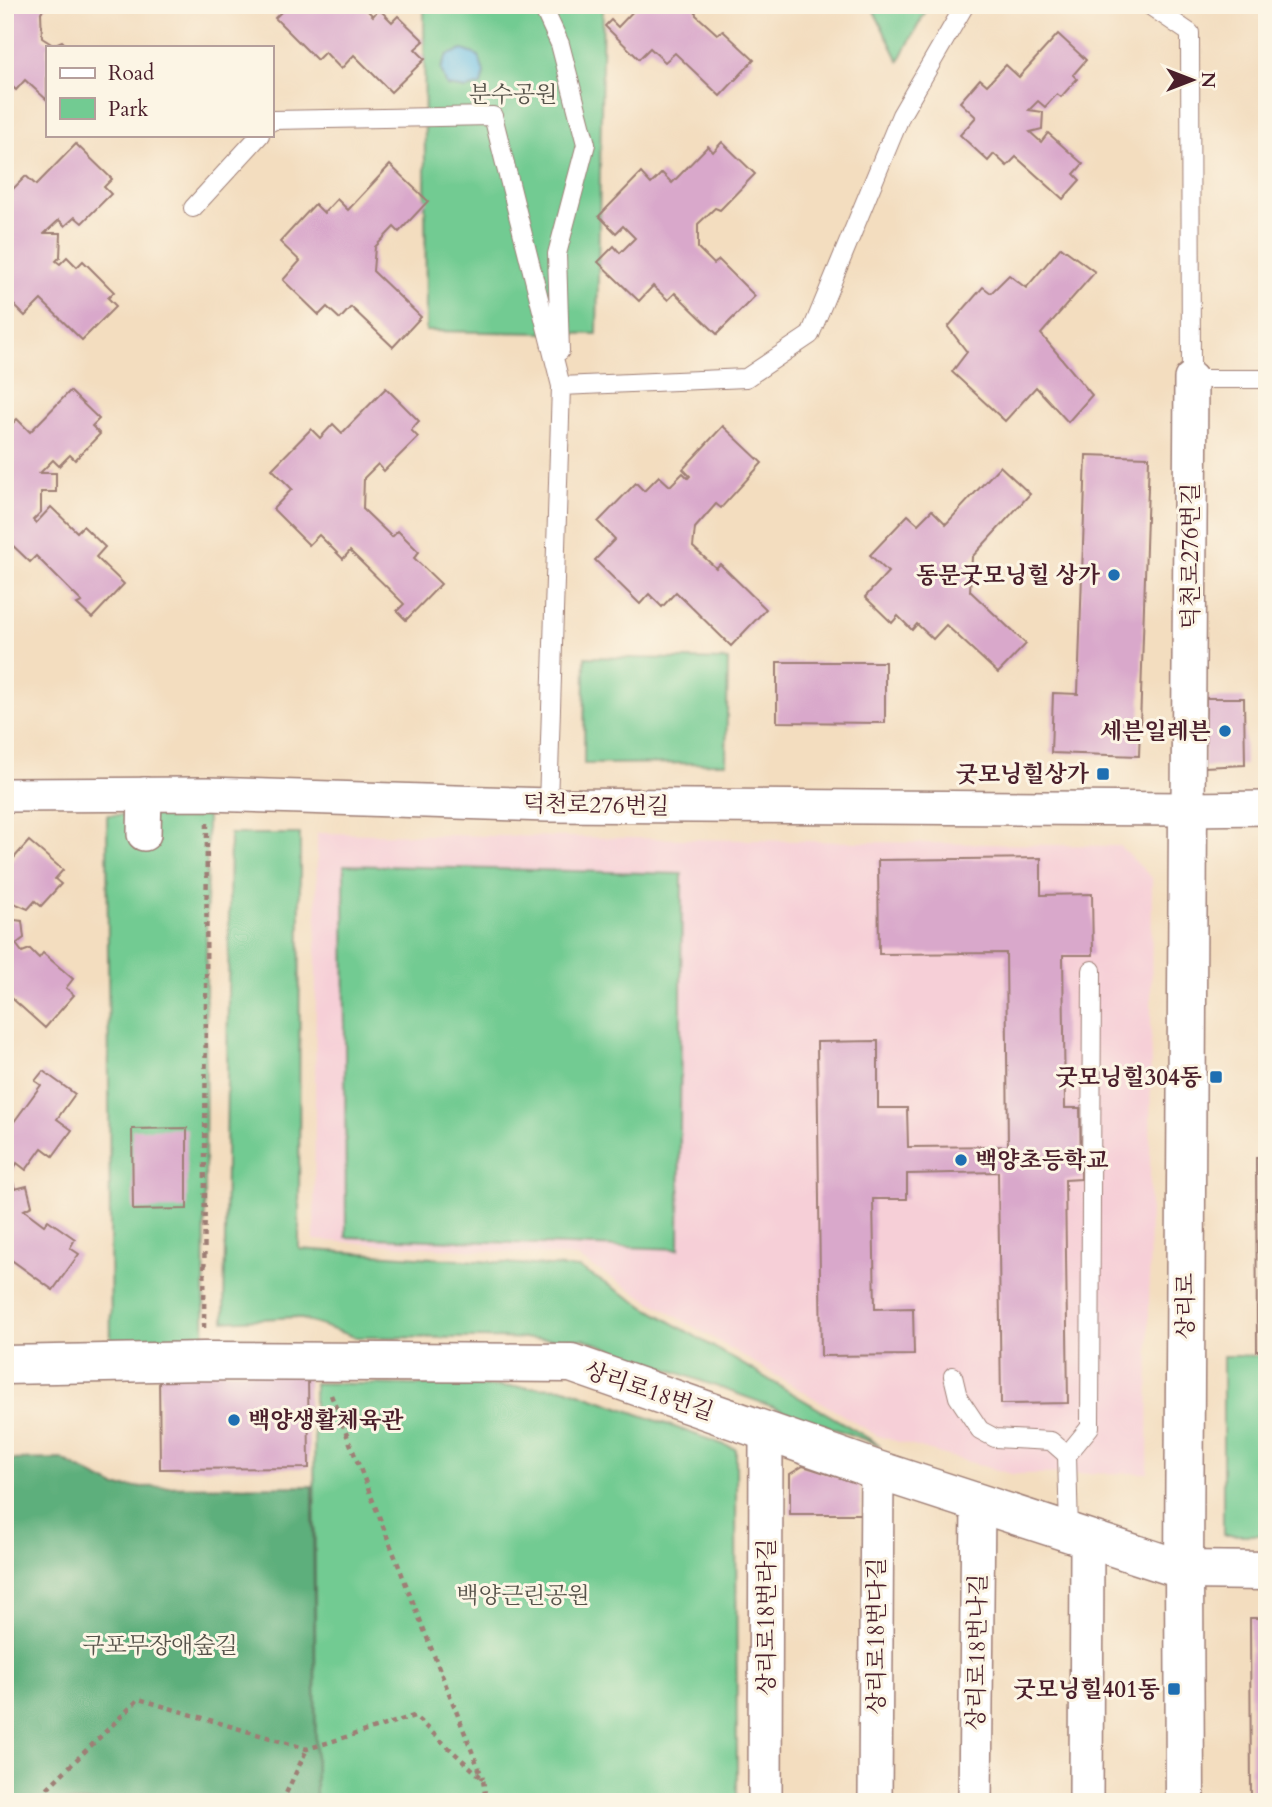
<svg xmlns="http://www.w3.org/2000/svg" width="1272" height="1807" font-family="Cardo,'Noto Serif KR',serif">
  <rect width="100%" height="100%" fill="#fcf5e5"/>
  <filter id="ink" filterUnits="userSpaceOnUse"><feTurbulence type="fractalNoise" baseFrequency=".0143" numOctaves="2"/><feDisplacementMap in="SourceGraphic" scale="14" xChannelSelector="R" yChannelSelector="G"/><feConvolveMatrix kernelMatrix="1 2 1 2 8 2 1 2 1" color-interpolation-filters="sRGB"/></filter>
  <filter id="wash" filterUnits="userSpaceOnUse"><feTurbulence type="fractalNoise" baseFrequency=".00686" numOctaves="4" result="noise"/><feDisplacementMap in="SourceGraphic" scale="28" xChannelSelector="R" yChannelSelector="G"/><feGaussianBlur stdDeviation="1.57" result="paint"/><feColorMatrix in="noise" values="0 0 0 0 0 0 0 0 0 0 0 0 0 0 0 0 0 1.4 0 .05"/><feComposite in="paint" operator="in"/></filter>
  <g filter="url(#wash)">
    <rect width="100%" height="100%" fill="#f3ddbf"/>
    <!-- built -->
    <polygon fill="#f6cfd7" points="317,833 1120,846 1152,878 1148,1473 1011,1474 878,1436 576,1257 314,1240"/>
    <!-- green -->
    <g fill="#72cb92" stroke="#5e755e" stroke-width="2">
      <polygon points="424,5 603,5 597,334 426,331"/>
      <polygon points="871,5 929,5 899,61"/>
      <polygon points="585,657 728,660 726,763 584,764"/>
      <polygon points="107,815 207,815 204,1361 111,1363"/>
      <polygon points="230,834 300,834 299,1249 579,1268 880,1445 584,1339 355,1337 296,1317 224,1321"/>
      <polygon points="344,865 682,874 679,1249 346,1237"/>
      <rect x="1223" y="1356" width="44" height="179"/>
      <polygon points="314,1383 565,1388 736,1449 737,1802 316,1802"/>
    </g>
    <!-- forest -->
    <polygon fill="#5daf7c" stroke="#546754" stroke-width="2" points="61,1459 115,1487 313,1486 316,1802 5,1802 5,1460"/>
    <!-- water -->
    <polygon fill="#6ac0e7" stroke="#5a7089" stroke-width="2" points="463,50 479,56 484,73 481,85 466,89 447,86 441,69 447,55"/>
    <g id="blocks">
      <!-- building -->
      <g fill="#d9a8cb">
        <polygon points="5,5 48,5 41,12 42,38 53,45 62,41 68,47 47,47 47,100 25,80 16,90 5,80"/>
        <polygon points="288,5 362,5 373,16 379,9 392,22 398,16 424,41 415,49 425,59 391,92 354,55 341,69 325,52 317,60 275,18"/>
        <polygon points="639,5 695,5 696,15 717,34 723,31 754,60 720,96 675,53 665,62 650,48 639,59 605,26 611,20 618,27"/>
        <polygon points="1058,34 1086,60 1073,75 1077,79 1061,97 1057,94 1045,107 1038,101 1029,110 1043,112 1042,129 1030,132 1041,142 1048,133 1083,164 1074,174 1080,180 1063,199 1016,157 1007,166 994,154 988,161 960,135 976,117 960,102 980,79 987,85 1006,65 1019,77"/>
        <polygon points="722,142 755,174 720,210 715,208 698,224 698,248 714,264 719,260 755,296 717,334 675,293 668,300 653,286 639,301 598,262 614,246 620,253 635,238 623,226 616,233 599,216 641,173 651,184 662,173 672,183 708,146 713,152"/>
        <polygon points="76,144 112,179 104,187 111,194 82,223 75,217 65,226 59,220 45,233 61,233 60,257 56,261 60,264 67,257 77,267 83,261 114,292 108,298 116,306 82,340 41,300 25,316 11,302 5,307 5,190 9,193 26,176 36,185"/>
        <polygon points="390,165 428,201 399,232 394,227 375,247 373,271 421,317 393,347 351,307 340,319 327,307 319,315 283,280 300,261 280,242 315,204 324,213 337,199 348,210"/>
        <polygon points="1061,247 1095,272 1041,334 1092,395 1068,422 1036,387 1005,421 952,372 967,352 948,327 983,287 991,293 1009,275 1026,288"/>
        <polygon points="386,388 419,421 411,430 418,437 384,471 378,464 364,478 363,509 392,537 398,531 419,552 414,558 441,584 406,620 397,611 404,604 350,551 343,559 319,535 309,545 273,509 292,489 272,469 311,429 320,438 333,424 342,433"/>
        <polygon points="70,391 99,419 92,426 100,434 75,460 70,455 59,466 53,460 40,473 56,473 56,492 41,492 41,512 33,520 36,523 51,507 77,532 83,526 105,547 96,557 124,584 92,618 77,604 82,602 36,556 30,562 5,538 5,431 17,419 30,432"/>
        <polygon points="723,426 762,463 721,508 716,504 695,528 693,547 716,568 720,564 766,609 731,646 676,592 662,607 649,594 640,604 595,560 615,539 598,522 636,483 644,491 659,476 670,486 683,473 688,478 690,476 683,469"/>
        <polygon points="1086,455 1149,457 1139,756 1051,753 1053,693 1078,694"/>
        <polygon points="1000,466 1030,494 972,557 970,591 1026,644 998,673 946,625 933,639 917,624 912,630 898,616 892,623 865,597 888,572 870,555 908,515 918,524 932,510 946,524"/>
        <polygon points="777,662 885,662 885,723 777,722"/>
        <polygon points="1206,698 1244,698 1245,765 1204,767"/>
        <polygon points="29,841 63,870 55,879 61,884 41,906 35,901 28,909 14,903 7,919 22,921 24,938 16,944 22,952 30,949 39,958 43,953 73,979 66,988 74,995 45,1028 5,992 5,868"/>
        <polygon points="1041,858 1041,895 1092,894 1093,955 1063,955 1065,1108 1080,1108 1081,1179 1065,1180 1068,1403 1001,1404 998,1172 907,1174 907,1199 873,1199 875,1309 913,1308 914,1355 821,1356 817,1042 878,1041 878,1108 907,1108 908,1147 1008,1146 1006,953 879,954 878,860"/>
        <polygon points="43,1071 75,1094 57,1119 72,1130 53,1156 42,1148 26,1170 17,1163 11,1174 15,1189 27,1186 32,1206 24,1210 44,1225 48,1220 75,1239 70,1248 79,1254 53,1290 10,1259 5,1266 5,1134 41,1085 35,1081"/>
        <polygon points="187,1128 187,1209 133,1210 132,1129"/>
        <polygon points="1256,1158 1267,1158 1267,1351 1257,1351"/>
        <polygon points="308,1371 309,1468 160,1469 159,1372"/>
        <polygon points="803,1466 860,1484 860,1514 790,1514 790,1474"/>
        <polygon points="1250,1618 1267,1618 1267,1802 1251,1802"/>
      </g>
    </g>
  </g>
  <g filter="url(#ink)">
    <use href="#blocks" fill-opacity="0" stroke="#9e7e75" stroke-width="2"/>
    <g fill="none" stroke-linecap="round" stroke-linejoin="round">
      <defs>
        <g id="service">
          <polyline points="542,5 560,44 586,144 557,254 560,351"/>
          <polyline points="1149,5 1190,33 1191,379 1267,379"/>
          <polyline points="271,122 273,120 493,116 561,386"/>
          <polyline points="193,208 260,135"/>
          <polyline points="548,805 561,386 746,378 810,335 901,115 965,5"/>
          <polyline points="953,1376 958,1397 980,1430 995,1438 1051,1441 1067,1455"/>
          <polyline points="1069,1532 1067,1455 1090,1427 1092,970"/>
        </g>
        <g id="minor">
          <polyline points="5,795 207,794 548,805 1188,809 1267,808"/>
          <polyline points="1188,809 1191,379"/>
          <polyline points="144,834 145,794"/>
          <polyline points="765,1802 766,1432"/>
          <polyline points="875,1802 877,1470"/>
          <polyline points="975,1802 978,1503"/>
          <polyline points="1086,1802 1087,1538"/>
        </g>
        <g id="tertiary">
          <polyline points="5,1365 204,1361 571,1363 877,1470 1184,1570 1267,1571"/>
          <polyline points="1185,1802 1184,1570 1188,809"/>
        </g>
      </defs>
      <!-- service casing -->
      <use href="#service" stroke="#9e7e75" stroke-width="20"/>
      <!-- minor casing -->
      <use href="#minor" stroke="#9e7e75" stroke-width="36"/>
      <!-- tertiary casing -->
      <use href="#tertiary" stroke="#9e7e75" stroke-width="41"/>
      <!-- path -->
      <g stroke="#9e7e75" stroke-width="4.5" stroke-dasharray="5 5" stroke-linecap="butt">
        <polyline points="204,1328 207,823"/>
        <polyline points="331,1395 483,1779"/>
        <polyline points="33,1802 139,1699 307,1749 414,1716 483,1779 486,1802"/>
        <polyline points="282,1802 307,1749"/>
      </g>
      <!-- service -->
      <use href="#service" stroke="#fff" stroke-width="18"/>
      <!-- minor -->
      <use href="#minor" stroke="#fff" stroke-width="33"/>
      <!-- tertiary -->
      <use href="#tertiary" stroke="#fff" stroke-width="38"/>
    </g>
  </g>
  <!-- markers -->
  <g fill="#1f6fb2" stroke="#fcf5e5" stroke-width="2.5">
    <circle cx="1114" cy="575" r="7"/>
    <circle cx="1225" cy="731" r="7"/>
    <rect x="1096" y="767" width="14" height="14" rx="3.5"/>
    <rect x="1209" y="1070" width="14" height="14" rx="3.5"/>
    <circle cx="961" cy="1160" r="7"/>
    <circle cx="234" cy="1420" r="7"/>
    <rect x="1167" y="1682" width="14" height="14" rx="3.5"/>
  </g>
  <g text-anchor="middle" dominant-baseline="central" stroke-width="6" stroke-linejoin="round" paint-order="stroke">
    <!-- park labels -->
    <g font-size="23" fill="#56534a" stroke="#fcf5e5">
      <text x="513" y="94">분수공원</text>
      <text x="523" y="1595">백양근린공원</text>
      <text x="160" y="1645">구포무장애숲길</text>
    </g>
    <!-- street labels -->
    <g font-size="23" fill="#4a1f2b" stroke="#fcf5e5">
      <text transform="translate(1190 556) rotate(-90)">덕천로276번길</text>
      <text transform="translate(596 805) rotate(1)">덕천로276번길</text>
      <text transform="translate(1185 1306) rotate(-90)">상리로</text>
      <text transform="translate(649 1391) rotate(19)">상리로18번길</text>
      <text transform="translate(766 1617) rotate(-90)">상리로18번라길</text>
      <text transform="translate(876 1636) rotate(-90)">상리로18번다길</text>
      <text transform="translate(977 1652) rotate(-89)">상리로18번나길</text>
    </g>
    <!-- poi labels -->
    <g font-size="23" font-weight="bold" fill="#4a1f2b" stroke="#fcf5e5" text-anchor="end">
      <text x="1100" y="575">동문굿모닝힐 상가</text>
      <text x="1211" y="731">세븐일레븐</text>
      <text x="1089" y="774">굿모닝힐상가</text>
      <text x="1202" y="1077">굿모닝힐304동</text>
      <text x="975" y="1160" text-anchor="start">백양초등학교</text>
      <text x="248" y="1420" text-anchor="start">백양생활체육관</text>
      <text x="1160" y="1689">굿모닝힐401동</text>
    </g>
  </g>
  <!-- margin -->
  <rect width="1272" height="1807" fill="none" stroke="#fcf5e5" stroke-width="28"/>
  <!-- legend -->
  <rect x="46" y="46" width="228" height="91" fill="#fcf5e5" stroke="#b59f9b" stroke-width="2"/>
  <rect x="60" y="68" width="35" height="10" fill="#ffffff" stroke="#b59f9b" stroke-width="2"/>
  <text x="108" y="80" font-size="21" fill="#4a1f2b">Road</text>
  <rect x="60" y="98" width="35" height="21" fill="#72cb92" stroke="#b59f9b" stroke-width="2"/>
  <text x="108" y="116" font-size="21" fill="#4a1f2b">Park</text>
  <!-- north arrow -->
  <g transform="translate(1192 80) rotate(90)" stroke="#fcf5e5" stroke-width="5" paint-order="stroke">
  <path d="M0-5L12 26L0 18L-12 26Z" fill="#4a1f2b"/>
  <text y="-10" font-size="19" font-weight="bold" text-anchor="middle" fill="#4a1f2b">N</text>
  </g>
</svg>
